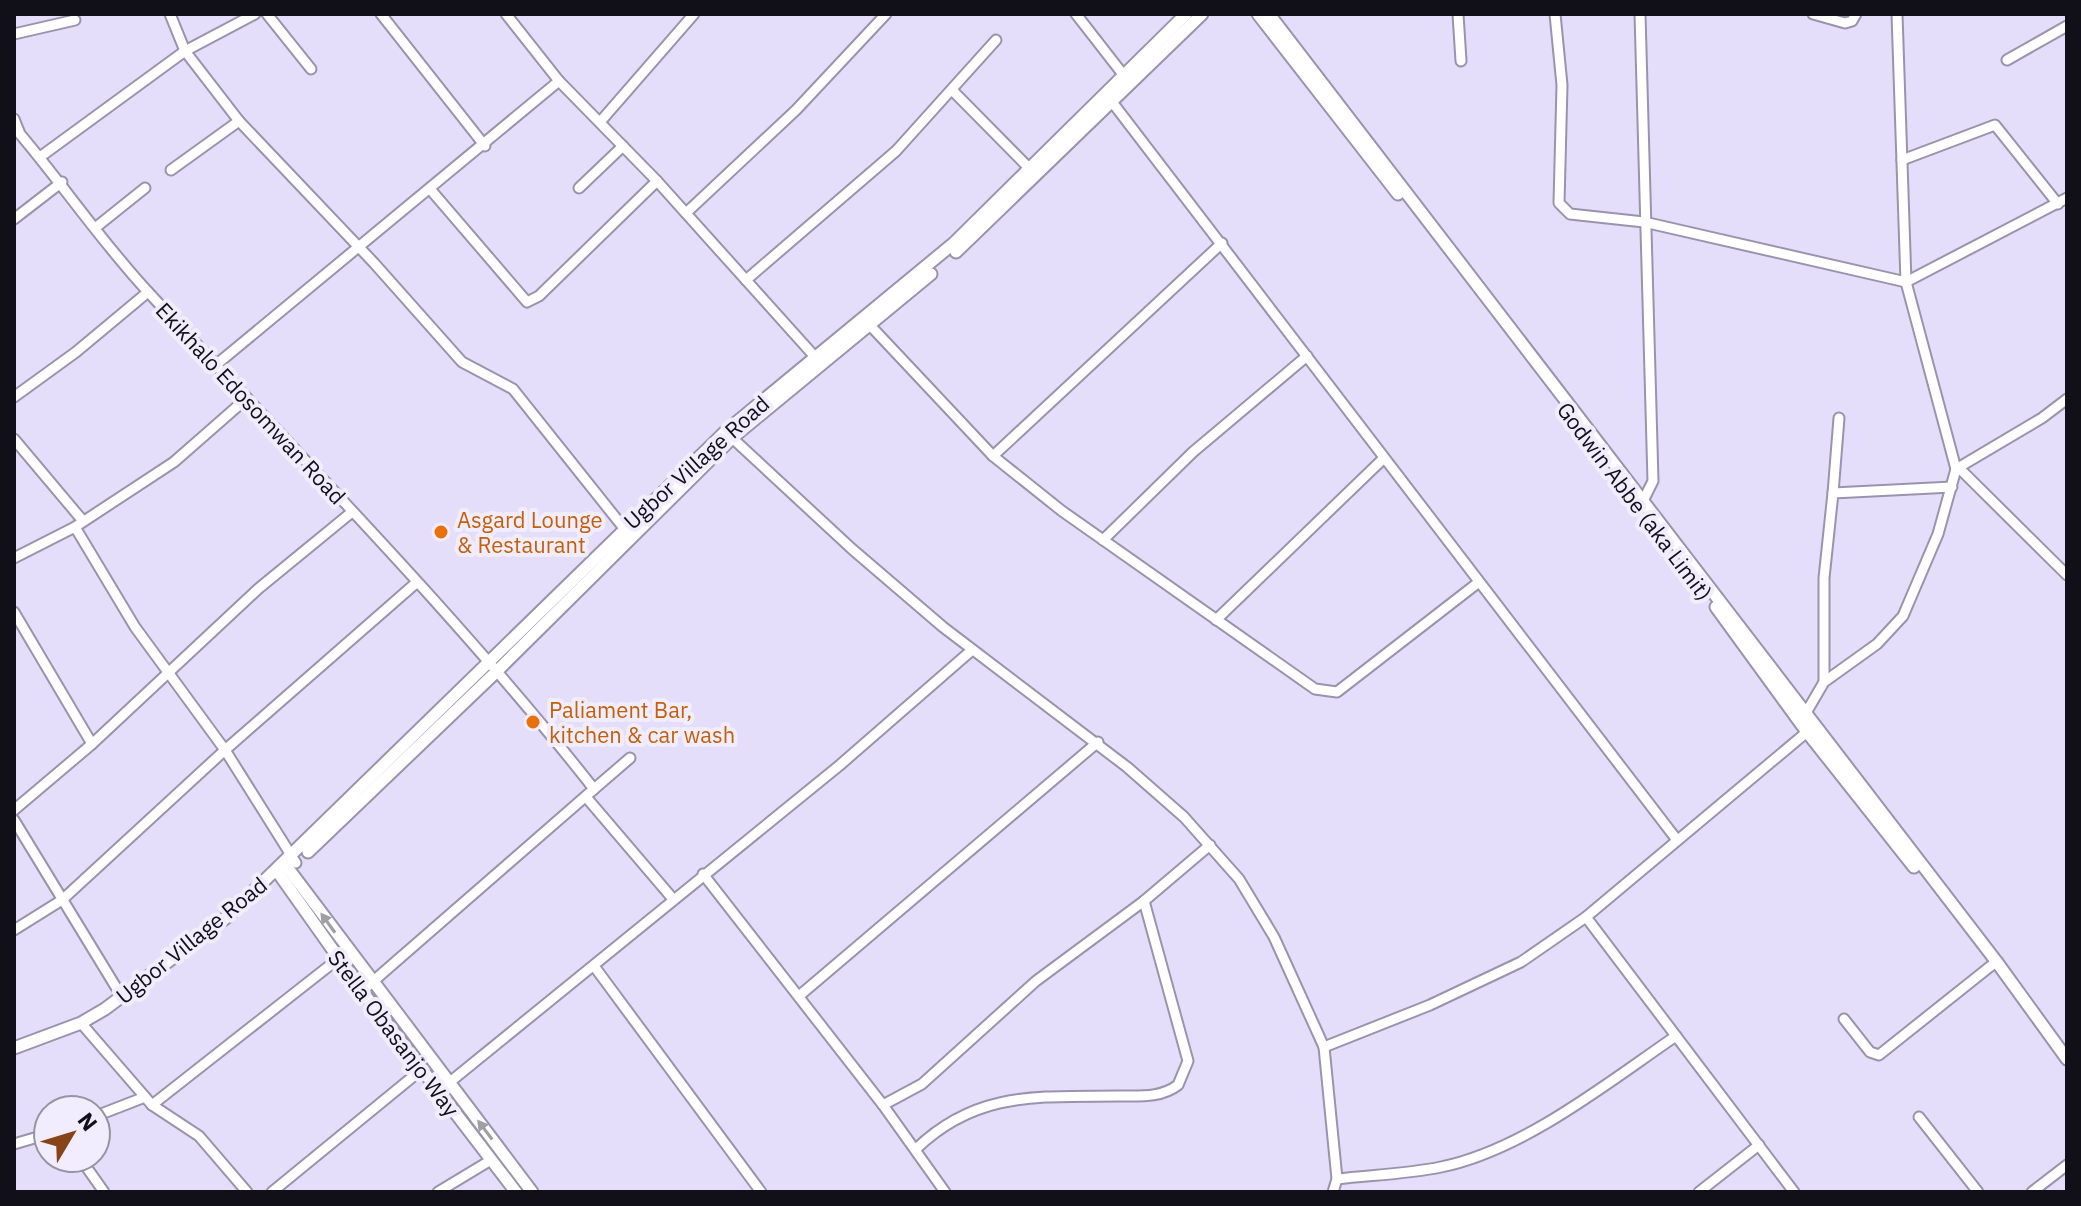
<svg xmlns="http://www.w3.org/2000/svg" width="2081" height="1206" font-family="'IBM Plex Sans',sans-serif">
  <rect width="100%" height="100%" fill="#e5defa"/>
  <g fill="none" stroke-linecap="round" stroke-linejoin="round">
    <defs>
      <g id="minor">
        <polyline points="170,14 185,51 239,121 374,263 462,362 513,389 623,527"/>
        <polyline points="267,14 311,69"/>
        <polyline points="381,14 485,146"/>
        <polyline points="506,14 559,81 657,181 816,358"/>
        <polyline points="1076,14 1125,77"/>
        <polyline points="1458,14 1461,61"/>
        <polyline points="1555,14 1562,85 1559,203 1570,214 1644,222 1906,282 2067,198"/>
        <polyline points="1640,14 1653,481 1641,505"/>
        <polyline points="1813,14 1845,23 1852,21 1856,14"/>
        <polyline points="1897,14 1906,282 1956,469"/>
        <polyline points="14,34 75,20"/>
        <polyline points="2007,60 2067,26"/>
        <polyline points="952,90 1030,169"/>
        <polyline points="1109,98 1677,840"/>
        <path d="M14,119L20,134C64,186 103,244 150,294C298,455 459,617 594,789L362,991"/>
        <polyline points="600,122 694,14"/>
        <polyline points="40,157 185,51 255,14"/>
        <polyline points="1902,160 1995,125 2058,204"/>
        <polyline points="171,170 239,121"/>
        <polyline points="579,188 623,146"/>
        <polyline points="430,189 527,302 539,296 657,181"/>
        <polyline points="686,213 796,110 886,14"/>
        <polyline points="14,219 62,182"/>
        <polyline points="95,228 145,188"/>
        <polyline points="746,280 896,151 996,40"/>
        <polyline points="866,321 993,456 1062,511 1315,689 1337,692 1479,582"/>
        <polyline points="217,364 559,81"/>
        <polyline points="14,397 76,352 148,292"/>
        <polyline points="729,435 852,549 943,627 1127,767 1184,817 1239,879 1274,937 1324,1047 1337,1179 1333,1192"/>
        <polyline points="14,439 83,521"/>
        <polyline points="993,456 1222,243"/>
        <polyline points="1959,468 2067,575"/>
        <polyline points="1833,493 1839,418"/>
        <polyline points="75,527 135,627 225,750 296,863"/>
        <polyline points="1103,540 1193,452 1307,356"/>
        <polyline points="14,558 75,527 174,462 247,398"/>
        <polyline points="14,612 92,744"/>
        <polyline points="1216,620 1384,458"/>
        <polyline points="1824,682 1824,578 1833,493 1952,487"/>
        <polyline points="1803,718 1824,682 1877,644 1903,616 1938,534 1956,469 2042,418 2067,399"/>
        <polyline points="594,789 630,758"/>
        <polyline points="586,797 673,899"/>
        <polyline points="14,810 92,744 258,589 352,512"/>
        <polyline points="14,820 122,997"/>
        <polyline points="703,874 883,1105 945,1192"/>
        <polyline points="14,930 62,900 225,750 416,583"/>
        <polyline points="594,966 761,1192"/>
        <polyline points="799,996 1098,742"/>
        <polyline points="1844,1019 1870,1052 1879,1055 1992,965"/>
        <polyline points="81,1023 152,1105 199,1136 247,1192"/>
        <polyline points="1324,1047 1430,1005 1521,962 1586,917"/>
        <polyline points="445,1086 840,765 972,650"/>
        <polyline points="152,1105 343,955"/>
        <polyline points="883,1105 922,1084 1036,981 1144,901 1210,845"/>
        <polyline points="96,1116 145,1097"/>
        <polyline points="1919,1117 1978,1192"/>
        <polyline points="14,1144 48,1134"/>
        <path d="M916,1149C977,1090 1040,1097 1119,1096C1140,1096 1161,1098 1178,1085L1188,1061L1144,901"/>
        <polyline points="80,1158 104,1192"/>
        <path d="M1337,1179C1371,1175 1407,1174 1441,1167C1524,1150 1607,1083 1676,1036"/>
        <polyline points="272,1192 421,1070"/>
        <polyline points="438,1192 491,1160"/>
        <polyline points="1699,1192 1759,1145"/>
        <polyline points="1794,1192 1586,917 1807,732"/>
        <polyline points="2032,1192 2067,1165"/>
      </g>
      <g id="tertiary">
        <polyline points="1258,14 1398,194"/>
        <polyline points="1269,14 1996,961 2067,1059"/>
        <polyline points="956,252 1202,14"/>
        <polyline points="1716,607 1807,732 1914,867"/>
        <polyline points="308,852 495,673 732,438 931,274"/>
        <polyline points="284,863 532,1192"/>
        <polyline points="277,871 362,991 516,1192"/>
        <polyline points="14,1048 81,1023 105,1009 227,917 726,431 954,243 1186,14"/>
      </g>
    </defs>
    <!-- minor casing -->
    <use href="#minor" stroke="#9a93ad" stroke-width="13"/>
    <!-- tertiary casing -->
    <use href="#tertiary" stroke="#9a93ad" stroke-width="15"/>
    <!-- minor -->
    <use href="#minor" stroke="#fff" stroke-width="9"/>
    <!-- tertiary -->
    <use href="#tertiary" stroke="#fff" stroke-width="11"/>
  </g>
  <!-- one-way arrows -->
  <defs><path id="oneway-solid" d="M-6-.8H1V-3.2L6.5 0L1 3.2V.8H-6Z" transform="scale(2)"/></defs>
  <g fill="#a09fa3">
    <use href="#oneway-solid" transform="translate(328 923) rotate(-126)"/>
    <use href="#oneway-solid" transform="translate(485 1130) rotate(-127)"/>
  </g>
  <!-- markers -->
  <g fill="#e8710a" stroke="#f1edfe" stroke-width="3">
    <circle cx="441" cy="532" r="8"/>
    <circle cx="533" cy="722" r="8"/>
  </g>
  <g text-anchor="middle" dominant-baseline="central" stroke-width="8" stroke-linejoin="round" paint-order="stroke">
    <!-- street labels -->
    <g font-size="22" fill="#110f18" stroke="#f1edfe">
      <text transform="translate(251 403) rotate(47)">Ekikhalo Edosomwan Road</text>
      <text transform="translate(696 462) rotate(-42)">Ugbor Village Road</text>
      <text transform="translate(1635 501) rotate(53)">Godwin Abbe (aka Limit)</text>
      <text transform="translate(191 940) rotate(-39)">Ugbor Village Road</text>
      <text transform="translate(394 1033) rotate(53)">Stella Obasanjo Way</text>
    </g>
    <!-- food labels -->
    <g font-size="22" fill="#c56008" stroke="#f1edfe" text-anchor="start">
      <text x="457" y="519">Asgard Lounge<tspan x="457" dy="25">&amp; Restaurant</tspan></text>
      <text x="549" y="709">Paliament Bar,<tspan x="549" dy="25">kitchen &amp; car wash</tspan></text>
    </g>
  </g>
  <!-- border -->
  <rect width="2081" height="1206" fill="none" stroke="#110f18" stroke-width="32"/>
  <!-- north arrow -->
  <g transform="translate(72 1134) rotate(52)"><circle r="38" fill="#f1edfe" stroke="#9794a2" stroke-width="2"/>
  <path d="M0-6L14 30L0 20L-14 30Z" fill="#884419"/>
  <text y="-12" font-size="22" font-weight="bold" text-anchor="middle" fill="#110f18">N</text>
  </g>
</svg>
